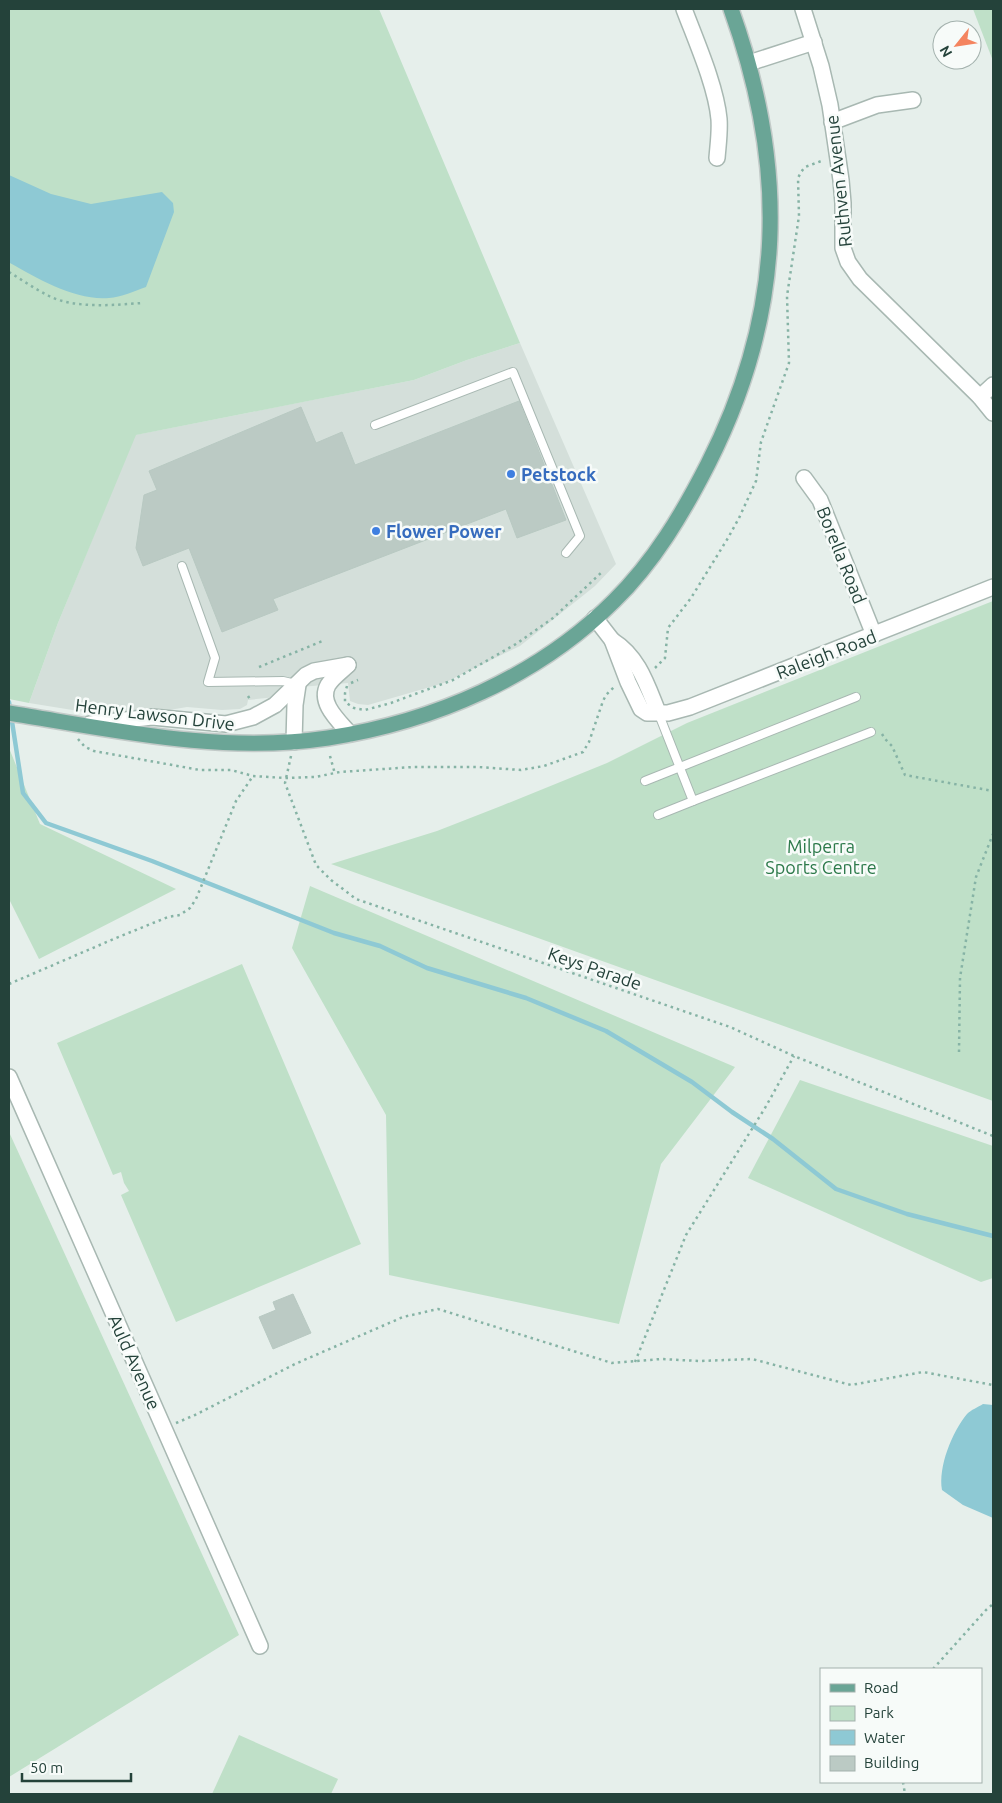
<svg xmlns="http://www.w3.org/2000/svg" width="1002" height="1803" font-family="Ubuntu,sans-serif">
  <rect width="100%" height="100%" fill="#e6efeb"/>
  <!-- built -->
  <polygon fill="#d4dfda" points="520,343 616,564 595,586 520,646 444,683 368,705 358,704 350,701 348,683 300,687 276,697 248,700 247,705 240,709 222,710 187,707 122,718 29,703 58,623 135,435 414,380 467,360"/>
  <!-- green -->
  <g fill="#bfe0c8">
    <polygon points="9,9 379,9 520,343 467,360 414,380 136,435 58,623 29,703 9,699"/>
    <polygon points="973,9 993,9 993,61"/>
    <polygon points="993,601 993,1101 331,864 437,831 501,806 607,763 687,723"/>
    <polygon points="9,748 40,824 176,889 39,959 9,899"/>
    <polygon points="310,886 735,1067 661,1164 619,1324 389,1275 386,1115 292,948"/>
    <polygon points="242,964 361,1244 176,1322 121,1195 129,1191 124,1183 121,1172 113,1175 57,1043"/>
    <polygon points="800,1080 993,1146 993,1278 981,1282 748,1178"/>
    <polygon points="9,1132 239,1635 9,1777"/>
    <polygon points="239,1735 338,1779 331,1794 212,1794"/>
  </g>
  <!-- water -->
  <g fill="#8ec9d4">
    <path d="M9,175L51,194L91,204L162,192L173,203L174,212L146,287C135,291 121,297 109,298C76,301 38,279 10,263L9,259Z"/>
    <path d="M983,1404L993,1405V1518L963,1505L942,1490C938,1467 952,1432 967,1414C971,1410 978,1407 983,1404Z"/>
  </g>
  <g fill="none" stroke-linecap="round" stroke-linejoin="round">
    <!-- stream -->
    <polyline stroke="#8ec9d4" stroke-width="4.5" points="9,702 23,793 46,823 152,861 334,933 380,946 427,968 526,998 606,1031 692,1082 732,1112 773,1139 836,1189 907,1214 993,1236"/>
  </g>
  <!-- building -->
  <g fill="#bbcac4" stroke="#b8c9c2">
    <polygon points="519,401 566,520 517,538 506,509 273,599 278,610 222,632 189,548 143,566 136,548 144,495 157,490 149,471 301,407 316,443 342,432 355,465"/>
    <polygon points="293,1294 311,1333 273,1349 259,1317 276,1310 273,1302"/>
  </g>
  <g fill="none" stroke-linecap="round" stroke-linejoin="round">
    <defs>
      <g id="service">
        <polyline points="375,425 513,372 580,536 566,553"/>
        <polyline points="182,566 215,658 208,682 283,681 296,684"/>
        <polyline points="658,712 693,801 871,732"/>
        <polyline points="645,781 856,697"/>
        <polyline points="658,815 693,801"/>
      </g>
      <g id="minor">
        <path d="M684,9C696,41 716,86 719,119C720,132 718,145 717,158"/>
        <polyline points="803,9 821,66 830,105 841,180 843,203 843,248 848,262 860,279 980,397 993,413"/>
        <polyline points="749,63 814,42"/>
        <polyline points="832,122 877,105 913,100"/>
        <polyline points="980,397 993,385"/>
        <polyline points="804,478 820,500 874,635"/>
        <polyline points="595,618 612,640 628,682 641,709 647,713 668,713 690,707 993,587"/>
        <path d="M612,640C639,657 647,685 658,712"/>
        <path d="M348,665C342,671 333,677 328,685C318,703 339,721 350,734"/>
        <polyline points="90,724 152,717 226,724 253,717 275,705 306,675 314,671 348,665"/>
        <polyline points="294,742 295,705 298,685"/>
        <polyline points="9,1077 260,1646"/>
      </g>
      <path id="primary" d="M9,713C115,730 221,754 328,738C433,722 538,677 614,601C654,562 683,513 708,464C785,312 788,168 731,9"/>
    </defs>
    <!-- service casing -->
    <use href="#service" stroke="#a8b8b2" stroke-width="10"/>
    <!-- minor casing -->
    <use href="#minor" stroke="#a8b8b2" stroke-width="18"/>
    <!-- primary casing -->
    <use href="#primary" stroke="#c2cac8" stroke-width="18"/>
    <!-- path -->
    <g stroke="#86b3a5" stroke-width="2.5" stroke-dasharray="2.5 4" stroke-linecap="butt">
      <path d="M9,272C22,280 35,289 49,296C75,309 114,305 142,303"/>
      <polyline points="259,667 325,640"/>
      <polyline points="655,668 665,658 668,628 691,598 728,538 739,518 756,481 761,442 789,363 787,296 799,216 798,178 801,172 805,167 824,160"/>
      <polyline points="351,683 358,680"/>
      <polyline points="347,686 345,693 345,702 354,708 365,710 391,703 453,680 516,644 553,618 602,572"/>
      <polyline points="248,696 251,701"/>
      <polyline points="882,734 885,739 892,746 905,775 993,791"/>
      <polyline points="78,739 85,747 94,751 200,770 231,770 253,776 285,778 315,777 340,772 413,767 478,767 521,770 544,766 583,752 589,742 603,701 606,695 614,687"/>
      <polyline points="291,756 285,783 316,865 331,880 356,899 730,1027 794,1056 993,1136"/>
      <polyline points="330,756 335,774"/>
      <polyline points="9,984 116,938 168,917 180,915 190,908 196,899 236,801 253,776"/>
      <polyline points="959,1052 960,978 976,877 993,834"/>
      <polyline points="635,1362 686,1235 765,1108 794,1056"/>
      <polyline points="176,1423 195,1415 295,1364 403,1317 438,1309 612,1363 661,1359 699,1361 752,1359 851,1385 923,1372 993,1385"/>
      <polyline points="933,1669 986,1610 993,1604"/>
      <polyline points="903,1782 905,1794"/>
    </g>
    <!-- service -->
    <use href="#service" stroke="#fff" stroke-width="8"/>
    <!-- minor -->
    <use href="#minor" stroke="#fff" stroke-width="15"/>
    <!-- primary -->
    <use href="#primary" stroke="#6aa596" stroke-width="15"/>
  </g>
  <!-- markers -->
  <g fill="#3f7fe0" stroke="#f7fbf9" stroke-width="2">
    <circle cx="511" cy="474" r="5"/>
    <circle cx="376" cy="531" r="5"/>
  </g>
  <g text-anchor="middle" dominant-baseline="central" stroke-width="5" stroke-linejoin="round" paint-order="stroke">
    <!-- street labels -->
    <g font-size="18" fill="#24423a" stroke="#f7fbf9">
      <text transform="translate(838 181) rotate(-96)">Ruthven Avenue</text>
      <text transform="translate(842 555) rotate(68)">Borella Road</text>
      <text transform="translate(826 654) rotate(-21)">Raleigh Road</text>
      <text transform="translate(155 714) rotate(7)">Henry Lawson Drive</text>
      <text transform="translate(595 968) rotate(19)">Keys Parade</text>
      <text transform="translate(135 1362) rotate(66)">Auld Avenue</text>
    </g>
    <!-- shop labels -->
    <g font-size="18" font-weight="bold" fill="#366cbe" stroke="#f7fbf9" text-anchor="start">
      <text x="521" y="474">Petstock</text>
      <text x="386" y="531">Flower Power</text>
    </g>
    <!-- park labels -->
    <g font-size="18" fill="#2d7a4b" stroke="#f7fbf9">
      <text x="821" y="846">Milperra<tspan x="821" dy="21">Sports Centre</tspan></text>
    </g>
  </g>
  <!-- border -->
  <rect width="1002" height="1803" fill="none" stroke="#24423a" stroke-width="20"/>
  <!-- legend -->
  <rect x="820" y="1668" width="162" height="115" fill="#f7fbf9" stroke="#a3b1ad"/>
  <rect x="830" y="1684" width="25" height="8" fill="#6aa596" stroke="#a3b1ad"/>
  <text x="864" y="1693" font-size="15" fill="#24423a">Road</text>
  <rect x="830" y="1706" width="25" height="15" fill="#bfe0c8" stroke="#a3b1ad"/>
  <text x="864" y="1718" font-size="15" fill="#24423a">Park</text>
  <rect x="830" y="1730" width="25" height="15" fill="#8ec9d4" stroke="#a3b1ad"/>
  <text x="864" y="1743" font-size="15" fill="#24423a">Water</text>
  <rect x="830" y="1756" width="25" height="15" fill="#bbcac4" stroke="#a3b1ad"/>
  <text x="864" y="1768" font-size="15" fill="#24423a">Building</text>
  <!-- north arrow -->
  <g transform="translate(957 45) rotate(240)"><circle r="24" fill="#f7fbf9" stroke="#a3b1ad"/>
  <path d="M0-4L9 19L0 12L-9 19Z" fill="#f4845f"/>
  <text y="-8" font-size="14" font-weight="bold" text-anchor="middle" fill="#24423a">N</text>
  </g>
  <!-- scale -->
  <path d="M22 1773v8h109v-8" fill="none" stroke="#24423a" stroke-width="2.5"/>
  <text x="30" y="1773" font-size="15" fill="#24423a" stroke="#f7fbf9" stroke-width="4" paint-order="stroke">50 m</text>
</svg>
